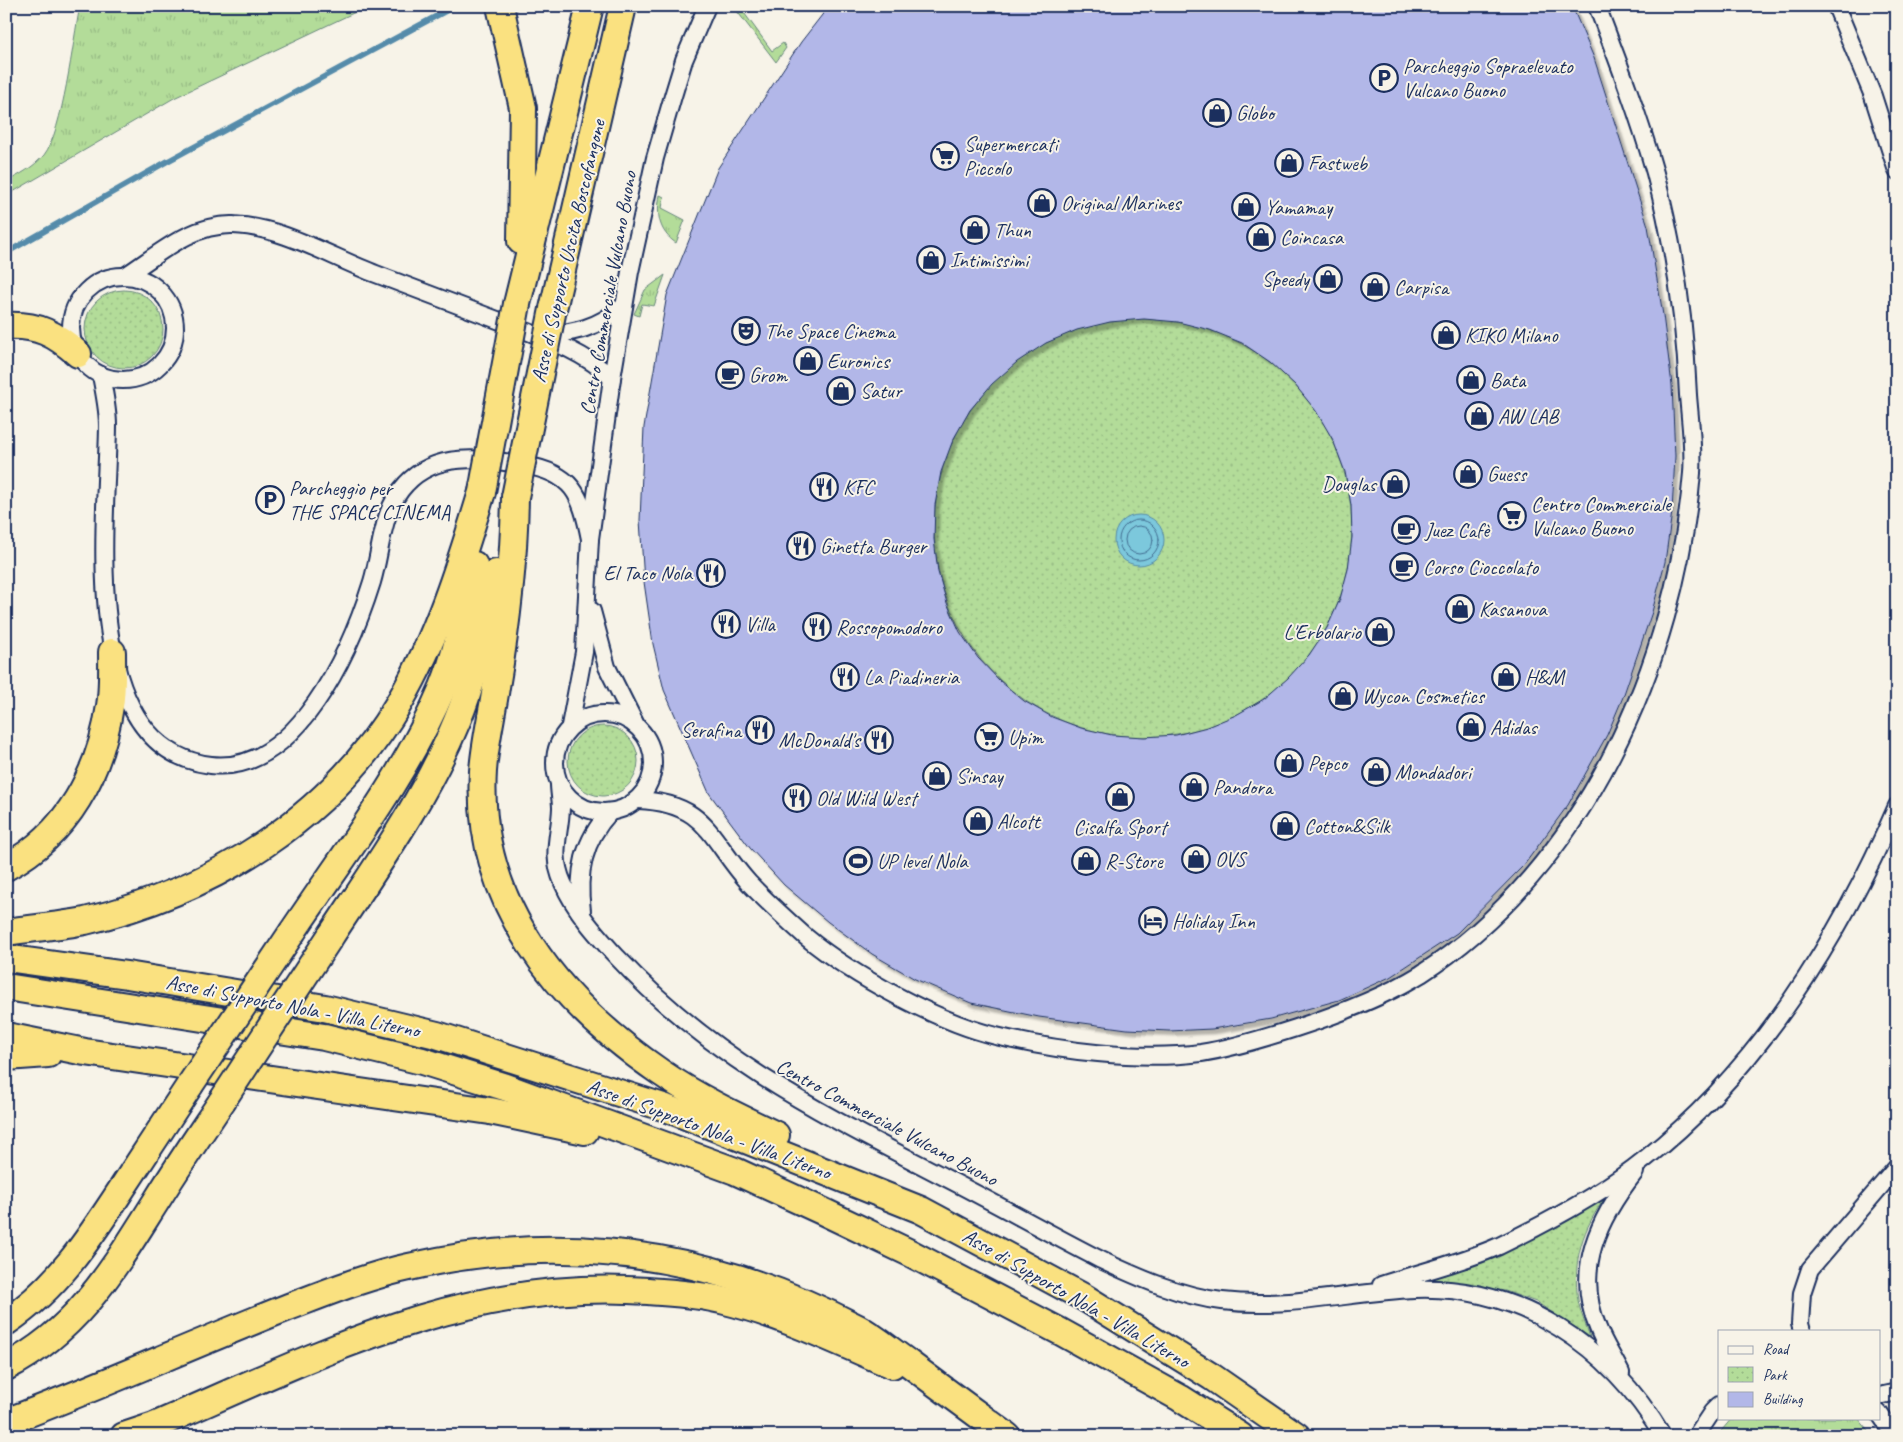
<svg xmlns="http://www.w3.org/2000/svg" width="1903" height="1442" font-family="Caveat,sans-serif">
  <defs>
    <pattern id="grass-tufts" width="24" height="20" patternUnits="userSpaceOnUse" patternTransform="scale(1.25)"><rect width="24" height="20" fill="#b3dc99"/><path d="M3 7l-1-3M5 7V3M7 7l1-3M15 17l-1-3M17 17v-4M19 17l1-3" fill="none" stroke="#99bd86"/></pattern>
    <pattern id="park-dots" width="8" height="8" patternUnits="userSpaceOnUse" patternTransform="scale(1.25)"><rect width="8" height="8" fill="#b3dc99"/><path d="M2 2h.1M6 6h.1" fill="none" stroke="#99bd86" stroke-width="1.8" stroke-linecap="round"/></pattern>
    <filter id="shadow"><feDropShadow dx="4.5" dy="4.5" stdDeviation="1" flood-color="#0004"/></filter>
  </defs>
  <rect width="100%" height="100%" fill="#f7f3e8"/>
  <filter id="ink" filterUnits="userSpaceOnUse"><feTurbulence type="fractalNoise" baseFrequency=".02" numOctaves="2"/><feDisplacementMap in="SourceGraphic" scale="10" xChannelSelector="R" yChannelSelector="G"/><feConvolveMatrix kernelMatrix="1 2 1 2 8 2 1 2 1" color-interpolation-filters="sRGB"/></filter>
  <g filter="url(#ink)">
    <!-- grass -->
    <g fill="url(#grass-tufts)" stroke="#67867c">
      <path d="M80,6H368L174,98L6,196V182C19,175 34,167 44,155C63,131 73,40 80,6Z"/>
      <polygon points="733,6 739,6 772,51 783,43 786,48 776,62"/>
      <path d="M660,195L664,197L662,208L685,220L676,243C659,232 656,214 660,195Z"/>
      <polygon points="665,275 654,306 642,304 639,316 634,314 645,290"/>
      <polygon points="1732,1418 1858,1418 1873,1436 1717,1436"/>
    </g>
    <!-- park -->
    <g fill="url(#park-dots)" stroke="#67867c">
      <circle cx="124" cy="329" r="39"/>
      <circle cx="1143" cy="528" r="209"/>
      <circle cx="603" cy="761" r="35"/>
      <path d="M1606,1197C1583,1227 1572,1261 1578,1300C1580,1312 1586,1325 1590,1337L1536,1302L1505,1291L1424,1279C1490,1265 1548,1231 1606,1197Z"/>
    </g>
    <!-- water -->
    <circle fill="#7cc8dc" stroke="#558baa" cx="1139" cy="540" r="25"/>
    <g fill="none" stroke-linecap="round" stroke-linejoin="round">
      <!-- shore -->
      <g stroke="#426c90" stroke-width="1">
        <circle cx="1139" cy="540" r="20"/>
        <circle cx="1139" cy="540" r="14"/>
      </g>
      <!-- stream -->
      <polyline stroke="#558baa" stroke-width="5.5" points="6,253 166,162 455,6"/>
    </g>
    <!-- building -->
    <path fill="#b2b7e8" stroke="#1b2f5e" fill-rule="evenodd" filter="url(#shadow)" d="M829,6H1572L1594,58L1648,226L1663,315L1672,385L1675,456L1672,512L1665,562L1652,612L1623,697L1607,735L1568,805L1524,865L1457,933L1390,977L1339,1000L1271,1019L1212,1029L1169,1031L1127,1029L1039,1017L971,1003L915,979L872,954L828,922L784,885L750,848L709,793L664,690L653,644L644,582L640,520L644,427L667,295L718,168L801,42ZM1144,319L1178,322L1210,330L1242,343L1270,362L1295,385L1316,411L1333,440L1345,472L1351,505L1352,537L1348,569L1340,599L1327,628L1309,655L1288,678L1264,699L1236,715L1207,727L1176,735L1144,737L1112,735L1081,728L1052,717L1024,701L1000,681L978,658L960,632L947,603L938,572L934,539L935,505L941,472L953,440L970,410L992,384L1017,362L1046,343L1077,330L1110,322Z"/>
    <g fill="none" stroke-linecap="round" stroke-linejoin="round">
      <defs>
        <g id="minor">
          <polyline points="1836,6 1873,96 1897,171"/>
          <path d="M125,276C159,254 191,224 233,225C283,227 331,257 376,274C420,291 464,307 508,324C544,338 583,351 612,378"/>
          <circle cx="123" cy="328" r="52"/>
          <path d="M541,336C577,332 595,329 624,306"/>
          <path d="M101,375C104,392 108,409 108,426C107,520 76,749 211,765C297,775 351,649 372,582C382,549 381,510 406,484C437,450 485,459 524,465C573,473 581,494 590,539"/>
          <polyline points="592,611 607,667 636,725"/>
          <circle cx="604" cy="763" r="49"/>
          <polyline points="570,726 584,652 590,539 612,378 630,272 655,158 673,96 684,60 707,6"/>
          <path d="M559,784C559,792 561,800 561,808C560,836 550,853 563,883C575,911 597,935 617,957C714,1061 821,1113 944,1177C997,1204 1048,1233 1101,1260C1139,1278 1180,1296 1222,1301C1289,1309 1349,1292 1415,1289C1521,1285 1610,1347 1663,1436"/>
          <path d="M638,800C708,803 709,839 749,883C767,902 787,920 806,937C853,976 938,1022 996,1036C1058,1051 1138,1061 1201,1053C1233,1048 1265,1038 1296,1028C1339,1014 1382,998 1421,974C1585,868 1676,663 1692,473C1694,448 1690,421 1688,395C1685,320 1674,245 1655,173C1639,116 1618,61 1597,6"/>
          <path d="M582,911C577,873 583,841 610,812"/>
          <path d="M1381,1285C1420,1272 1461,1263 1499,1246C1549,1222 1602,1194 1645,1159C1758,1070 1840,938 1897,806"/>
          <polyline points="1802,1331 1800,1324 1802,1293 1810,1269 1897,1167"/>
          <path d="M1621,1373C1614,1358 1604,1344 1598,1328C1573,1269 1599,1218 1635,1172"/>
          <polyline points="1879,1396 1897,1392"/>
          <polyline points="1879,1413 1895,1436"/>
          <polyline points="1696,1436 1712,1412 1719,1405"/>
        </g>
        <g id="trunk">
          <polyline points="500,6 523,108 521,241"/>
          <polyline points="517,304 590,6"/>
          <polyline points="553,309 623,6"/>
          <path d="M6,326C37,324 56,334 78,354"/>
          <path d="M515,497C514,561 507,624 496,687C492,715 485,743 483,771C475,902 558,1002 660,1072C696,1097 736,1116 776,1135"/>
          <path d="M6,867C68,834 100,773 110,706C113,688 112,669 112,652"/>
          <path d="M293,931C346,852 406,775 443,687C459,649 465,606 474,565"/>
          <path d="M6,932C32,928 59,926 85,921C213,891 332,818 399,703C437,638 460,565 482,492"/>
          <path d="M330,937C376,867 425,799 457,721C477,674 485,623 496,573"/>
          <polyline points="6,958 127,975 325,1008 437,1035 666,1108 921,1210 1085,1298 1212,1377 1297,1436"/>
          <polyline points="6,987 324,1037 422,1061 505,1087 735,1171 822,1211 910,1253 1061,1332 1180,1398 1240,1436"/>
          <polyline points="6,1036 85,1052 490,1111 585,1131"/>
          <polyline points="6,1057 48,1054"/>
          <path d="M6,1322C58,1287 89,1239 123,1187C145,1153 168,1119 190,1085"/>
          <path d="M6,1367C79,1330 115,1266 157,1200C178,1166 200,1134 222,1101"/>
          <path d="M11,1420C104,1385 194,1344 286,1308C326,1293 367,1276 409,1267C566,1230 716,1254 858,1328C875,1337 891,1351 907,1362C940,1387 973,1411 1007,1436"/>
          <path d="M124,1436L154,1426C316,1356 466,1277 648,1291C672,1293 698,1294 721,1300C781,1314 836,1341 892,1365"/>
        </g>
      </defs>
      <!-- minor casing -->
      <use href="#minor" stroke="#1b2f5e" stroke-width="20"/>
      <!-- trunk casing -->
      <use href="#trunk" stroke="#1b2f5e" stroke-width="30"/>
      <!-- minor -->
      <use href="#minor" stroke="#f7f3e8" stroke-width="16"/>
      <!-- trunk -->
      <use href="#trunk" stroke="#fae180" stroke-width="26"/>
      <defs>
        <g id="trunk-bridge">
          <polyline points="482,492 517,304"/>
          <polyline points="515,497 553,309"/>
          <polyline points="190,1085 293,931"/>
          <polyline points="222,1101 330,937"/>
        </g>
      </defs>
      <!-- trunk-bridge casing -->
      <use href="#trunk-bridge" stroke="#1b2f5e" stroke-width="30" stroke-linecap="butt"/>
      <!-- trunk-bridge -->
      <use href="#trunk-bridge" stroke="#fae180" stroke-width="26"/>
    </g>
  </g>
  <!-- icons -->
  <defs>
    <symbol id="parking-ring" viewBox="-11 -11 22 22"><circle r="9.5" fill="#f7f3e8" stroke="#1b2f5e" stroke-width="1.5"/><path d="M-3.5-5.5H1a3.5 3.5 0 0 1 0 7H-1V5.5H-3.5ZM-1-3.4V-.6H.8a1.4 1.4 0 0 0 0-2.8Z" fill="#1b2f5e"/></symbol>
    <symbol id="shop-ring" viewBox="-11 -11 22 22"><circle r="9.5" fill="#f7f3e8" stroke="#1b2f5e" stroke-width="1.5"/><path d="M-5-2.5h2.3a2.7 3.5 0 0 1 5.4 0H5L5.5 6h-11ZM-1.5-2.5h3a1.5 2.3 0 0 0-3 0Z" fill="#1b2f5e"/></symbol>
    <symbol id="supermarket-ring" viewBox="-11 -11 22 22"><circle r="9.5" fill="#f7f3e8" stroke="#1b2f5e" stroke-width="1.5"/><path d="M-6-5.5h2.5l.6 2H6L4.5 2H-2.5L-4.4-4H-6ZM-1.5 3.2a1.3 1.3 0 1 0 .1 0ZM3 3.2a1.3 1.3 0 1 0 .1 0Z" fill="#1b2f5e"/></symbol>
    <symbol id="theatre-ring" viewBox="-11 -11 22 22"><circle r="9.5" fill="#f7f3e8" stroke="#1b2f5e" stroke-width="1.5"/><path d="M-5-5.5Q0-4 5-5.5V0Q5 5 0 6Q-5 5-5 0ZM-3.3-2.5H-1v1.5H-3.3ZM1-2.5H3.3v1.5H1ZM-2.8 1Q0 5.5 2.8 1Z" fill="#1b2f5e"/></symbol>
    <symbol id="cafe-ring" viewBox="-11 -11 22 22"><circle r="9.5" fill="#f7f3e8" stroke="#1b2f5e" stroke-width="1.5"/><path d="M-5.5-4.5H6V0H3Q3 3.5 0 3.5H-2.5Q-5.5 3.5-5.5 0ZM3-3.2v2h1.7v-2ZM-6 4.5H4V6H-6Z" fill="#1b2f5e"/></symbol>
    <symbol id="restaurant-ring" viewBox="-11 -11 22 22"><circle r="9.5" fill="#f7f3e8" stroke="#1b2f5e" stroke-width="1.5"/><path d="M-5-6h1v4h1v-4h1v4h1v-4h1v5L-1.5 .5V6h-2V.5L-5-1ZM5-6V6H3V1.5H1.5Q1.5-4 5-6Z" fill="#1b2f5e"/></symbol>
    <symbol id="stadium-ring" viewBox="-11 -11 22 22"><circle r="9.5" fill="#f7f3e8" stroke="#1b2f5e" stroke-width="1.5"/><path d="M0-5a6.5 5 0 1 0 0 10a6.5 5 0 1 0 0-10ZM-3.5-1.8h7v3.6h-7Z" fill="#1b2f5e"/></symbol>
    <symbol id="hotel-ring" viewBox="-11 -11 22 22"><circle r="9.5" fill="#f7f3e8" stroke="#1b2f5e" stroke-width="1.5"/><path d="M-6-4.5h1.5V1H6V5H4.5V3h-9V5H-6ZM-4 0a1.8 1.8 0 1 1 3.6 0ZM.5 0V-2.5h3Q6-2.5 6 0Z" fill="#1b2f5e"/></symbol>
  </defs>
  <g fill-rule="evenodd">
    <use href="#parking-ring" x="1368" y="62" width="32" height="32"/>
    <use href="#shop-ring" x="1201" y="97" width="32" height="32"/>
    <use href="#supermarket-ring" x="929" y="140" width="32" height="32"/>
    <use href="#shop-ring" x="1273" y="147" width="32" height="32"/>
    <use href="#shop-ring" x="1026" y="187" width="32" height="32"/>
    <use href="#shop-ring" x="1230" y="191" width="32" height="32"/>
    <use href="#shop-ring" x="959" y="214" width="32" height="32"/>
    <use href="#shop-ring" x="1245" y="221" width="32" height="32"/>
    <use href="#shop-ring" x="915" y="244" width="32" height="32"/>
    <use href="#shop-ring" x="1312" y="263" width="32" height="32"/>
    <use href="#shop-ring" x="1359" y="271" width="32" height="32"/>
    <use href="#theatre-ring" x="730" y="315" width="32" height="32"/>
    <use href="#shop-ring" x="1430" y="319" width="32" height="32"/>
    <use href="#shop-ring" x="792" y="345" width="32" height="32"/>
    <use href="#cafe-ring" x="714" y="359" width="32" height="32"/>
    <use href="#shop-ring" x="1455" y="364" width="32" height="32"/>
    <use href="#shop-ring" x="825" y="375" width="32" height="32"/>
    <use href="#shop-ring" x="1463" y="400" width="32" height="32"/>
    <use href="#shop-ring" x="1452" y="458" width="32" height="32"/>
    <use href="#shop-ring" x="1379" y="468" width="32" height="32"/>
    <use href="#restaurant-ring" x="808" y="471" width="32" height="32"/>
    <use href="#parking-ring" x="254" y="484" width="32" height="32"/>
    <use href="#supermarket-ring" x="1496" y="500" width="32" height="32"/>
    <use href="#cafe-ring" x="1390" y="514" width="32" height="32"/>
    <use href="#restaurant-ring" x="785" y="530" width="32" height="32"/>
    <use href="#cafe-ring" x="1388" y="551" width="32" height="32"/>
    <use href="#restaurant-ring" x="695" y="557" width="32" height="32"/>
    <use href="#shop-ring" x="1444" y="593" width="32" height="32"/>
    <use href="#restaurant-ring" x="710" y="608" width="32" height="32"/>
    <use href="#restaurant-ring" x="801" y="611" width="32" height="32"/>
    <use href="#shop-ring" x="1364" y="616" width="32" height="32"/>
    <use href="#restaurant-ring" x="829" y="661" width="32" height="32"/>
    <use href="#shop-ring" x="1490" y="661" width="32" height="32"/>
    <use href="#shop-ring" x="1327" y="680" width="32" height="32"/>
    <use href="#shop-ring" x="1455" y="711" width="32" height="32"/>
    <use href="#restaurant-ring" x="744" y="714" width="32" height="32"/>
    <use href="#supermarket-ring" x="973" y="721" width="32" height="32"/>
    <use href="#restaurant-ring" x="863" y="724" width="32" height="32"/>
    <use href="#shop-ring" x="1273" y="747" width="32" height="32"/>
    <use href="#shop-ring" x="1360" y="756" width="32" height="32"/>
    <use href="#shop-ring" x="921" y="760" width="32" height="32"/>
    <use href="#shop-ring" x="1178" y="771" width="32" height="32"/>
    <use href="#shop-ring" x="1104" y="781" width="32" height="32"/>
    <use href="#restaurant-ring" x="781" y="782" width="32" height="32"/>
    <use href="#shop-ring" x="962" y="805" width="32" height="32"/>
    <use href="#shop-ring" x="1269" y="810" width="32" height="32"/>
    <use href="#shop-ring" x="1180" y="843" width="32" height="32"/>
    <use href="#stadium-ring" x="842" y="845" width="32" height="32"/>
    <use href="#shop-ring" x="1070" y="845" width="32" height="32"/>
    <use href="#hotel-ring" x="1137" y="905" width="32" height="32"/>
  </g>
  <g text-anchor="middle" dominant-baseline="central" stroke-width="4" stroke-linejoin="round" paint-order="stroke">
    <!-- poi labels -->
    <g font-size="21" fill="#1b2f5e" stroke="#f7f3e8" text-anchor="start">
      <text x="1403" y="66">Parcheggio Sopraelevato<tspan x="1403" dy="24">Vulcano Buono</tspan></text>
      <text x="1236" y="113">Globo</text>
      <text x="964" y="144">Supermercati<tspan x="964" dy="24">Piccolo</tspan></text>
      <text x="1308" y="163">Fastweb</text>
      <text x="1061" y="203">Original Marines</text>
      <text x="1265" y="207">Yamamay</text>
      <text x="994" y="230">Thun</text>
      <text x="1280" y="237">Coincasa</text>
      <text x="950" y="260">Intimissimi</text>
      <text x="1309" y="279" text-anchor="end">Speedy</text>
      <text x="1394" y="287">Carpisa</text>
      <text x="765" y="331">The Space Cinema</text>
      <text x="1465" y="335">KIKO Milano</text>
      <text x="827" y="361">Euronics</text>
      <text x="749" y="375">Grom</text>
      <text x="1490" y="380">Bata</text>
      <text x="860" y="391">Satur</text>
      <text x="1498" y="416">AW LAB</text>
      <text x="1487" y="474">Guess</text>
      <text x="1376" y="484" text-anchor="end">Douglas</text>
      <text x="843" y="487">KFC</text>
      <text x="289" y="488">Parcheggio per<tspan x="289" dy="24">THE SPACE CINEMA</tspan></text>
      <text x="1531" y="504">Centro Commerciale<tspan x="1531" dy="24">Vulcano Buono</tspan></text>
      <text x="1425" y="530">Juez Cafè</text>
      <text x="820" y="546">Ginetta Burger</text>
      <text x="1423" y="567">Corso Cioccolato</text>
      <text x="692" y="573" text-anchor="end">El Taco Nola</text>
      <text x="1479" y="609">Kasanova</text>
      <text x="745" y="624">Villa</text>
      <text x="836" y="627">Rossopomodoro</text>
      <text x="1361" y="632" text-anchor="end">L'Erbolario</text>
      <text x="864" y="677">La Piadineria</text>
      <text x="1525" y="677">H&amp;M</text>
      <text x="1362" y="696">Wycon Cosmetics</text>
      <text x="1490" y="727">Adidas</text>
      <text x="741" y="730" text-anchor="end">Serafina</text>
      <text x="1008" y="737">Upim</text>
      <text x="860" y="740" text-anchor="end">McDonald's</text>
      <text x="1308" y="763">Pepco</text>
      <text x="1395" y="772">Mondadori</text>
      <text x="956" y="776">Sinsay</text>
      <text x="1213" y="787">Pandora</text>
      <text x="816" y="798">Old Wild West</text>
      <text x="997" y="821">Alcott</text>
      <text x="1304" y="826">Cotton&amp;Silk</text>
      <text x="1120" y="827" text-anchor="middle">Cisalfa Sport</text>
      <text x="1215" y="859">OVS</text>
      <text x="877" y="861">UP level Nola</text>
      <text x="1105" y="861">R-Store</text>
      <text x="1172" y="921">Holiday Inn</text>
    </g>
    <!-- street labels -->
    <g font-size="21" fill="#1b2f5e" stroke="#f7f3e8">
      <text transform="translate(568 251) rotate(-77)">Asse di Supporto Uscita Boscofangone</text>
      <text transform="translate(608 293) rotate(-80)">Centro Commerciale Vulcano Buono</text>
      <text transform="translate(293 1006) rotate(11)">Asse di Supporto Nola - Villa Literno</text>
      <text transform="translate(887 1122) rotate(28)">Centro Commerciale Vulcano Buono</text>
      <text transform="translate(709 1129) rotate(20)">Asse di Supporto Nola - Villa Literno</text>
      <text transform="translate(1076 1298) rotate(30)">Asse di Supporto Nola - Villa Literno</text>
    </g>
  </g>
  <!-- margin -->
  <rect width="1903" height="1442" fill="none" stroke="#f7f3e8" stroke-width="25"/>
  <rect x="12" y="12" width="1878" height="1417" fill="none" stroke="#1b2f5e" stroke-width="2" filter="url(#ink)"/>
  <!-- legend -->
  <rect x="1718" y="1330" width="162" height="90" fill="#f7f3e8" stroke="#9fa5b1"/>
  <rect x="1728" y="1346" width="25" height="8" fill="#f7f3e8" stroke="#9fa5b1"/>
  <text x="1763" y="1354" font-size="15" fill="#1b2f5e">Road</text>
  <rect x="1728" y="1367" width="25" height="15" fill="url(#park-dots)" stroke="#9fa5b1"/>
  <text x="1763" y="1380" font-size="15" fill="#1b2f5e">Park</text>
  <rect x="1728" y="1392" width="25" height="15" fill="#b2b7e8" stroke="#9fa5b1"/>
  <text x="1763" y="1404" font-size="15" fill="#1b2f5e">Building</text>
</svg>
